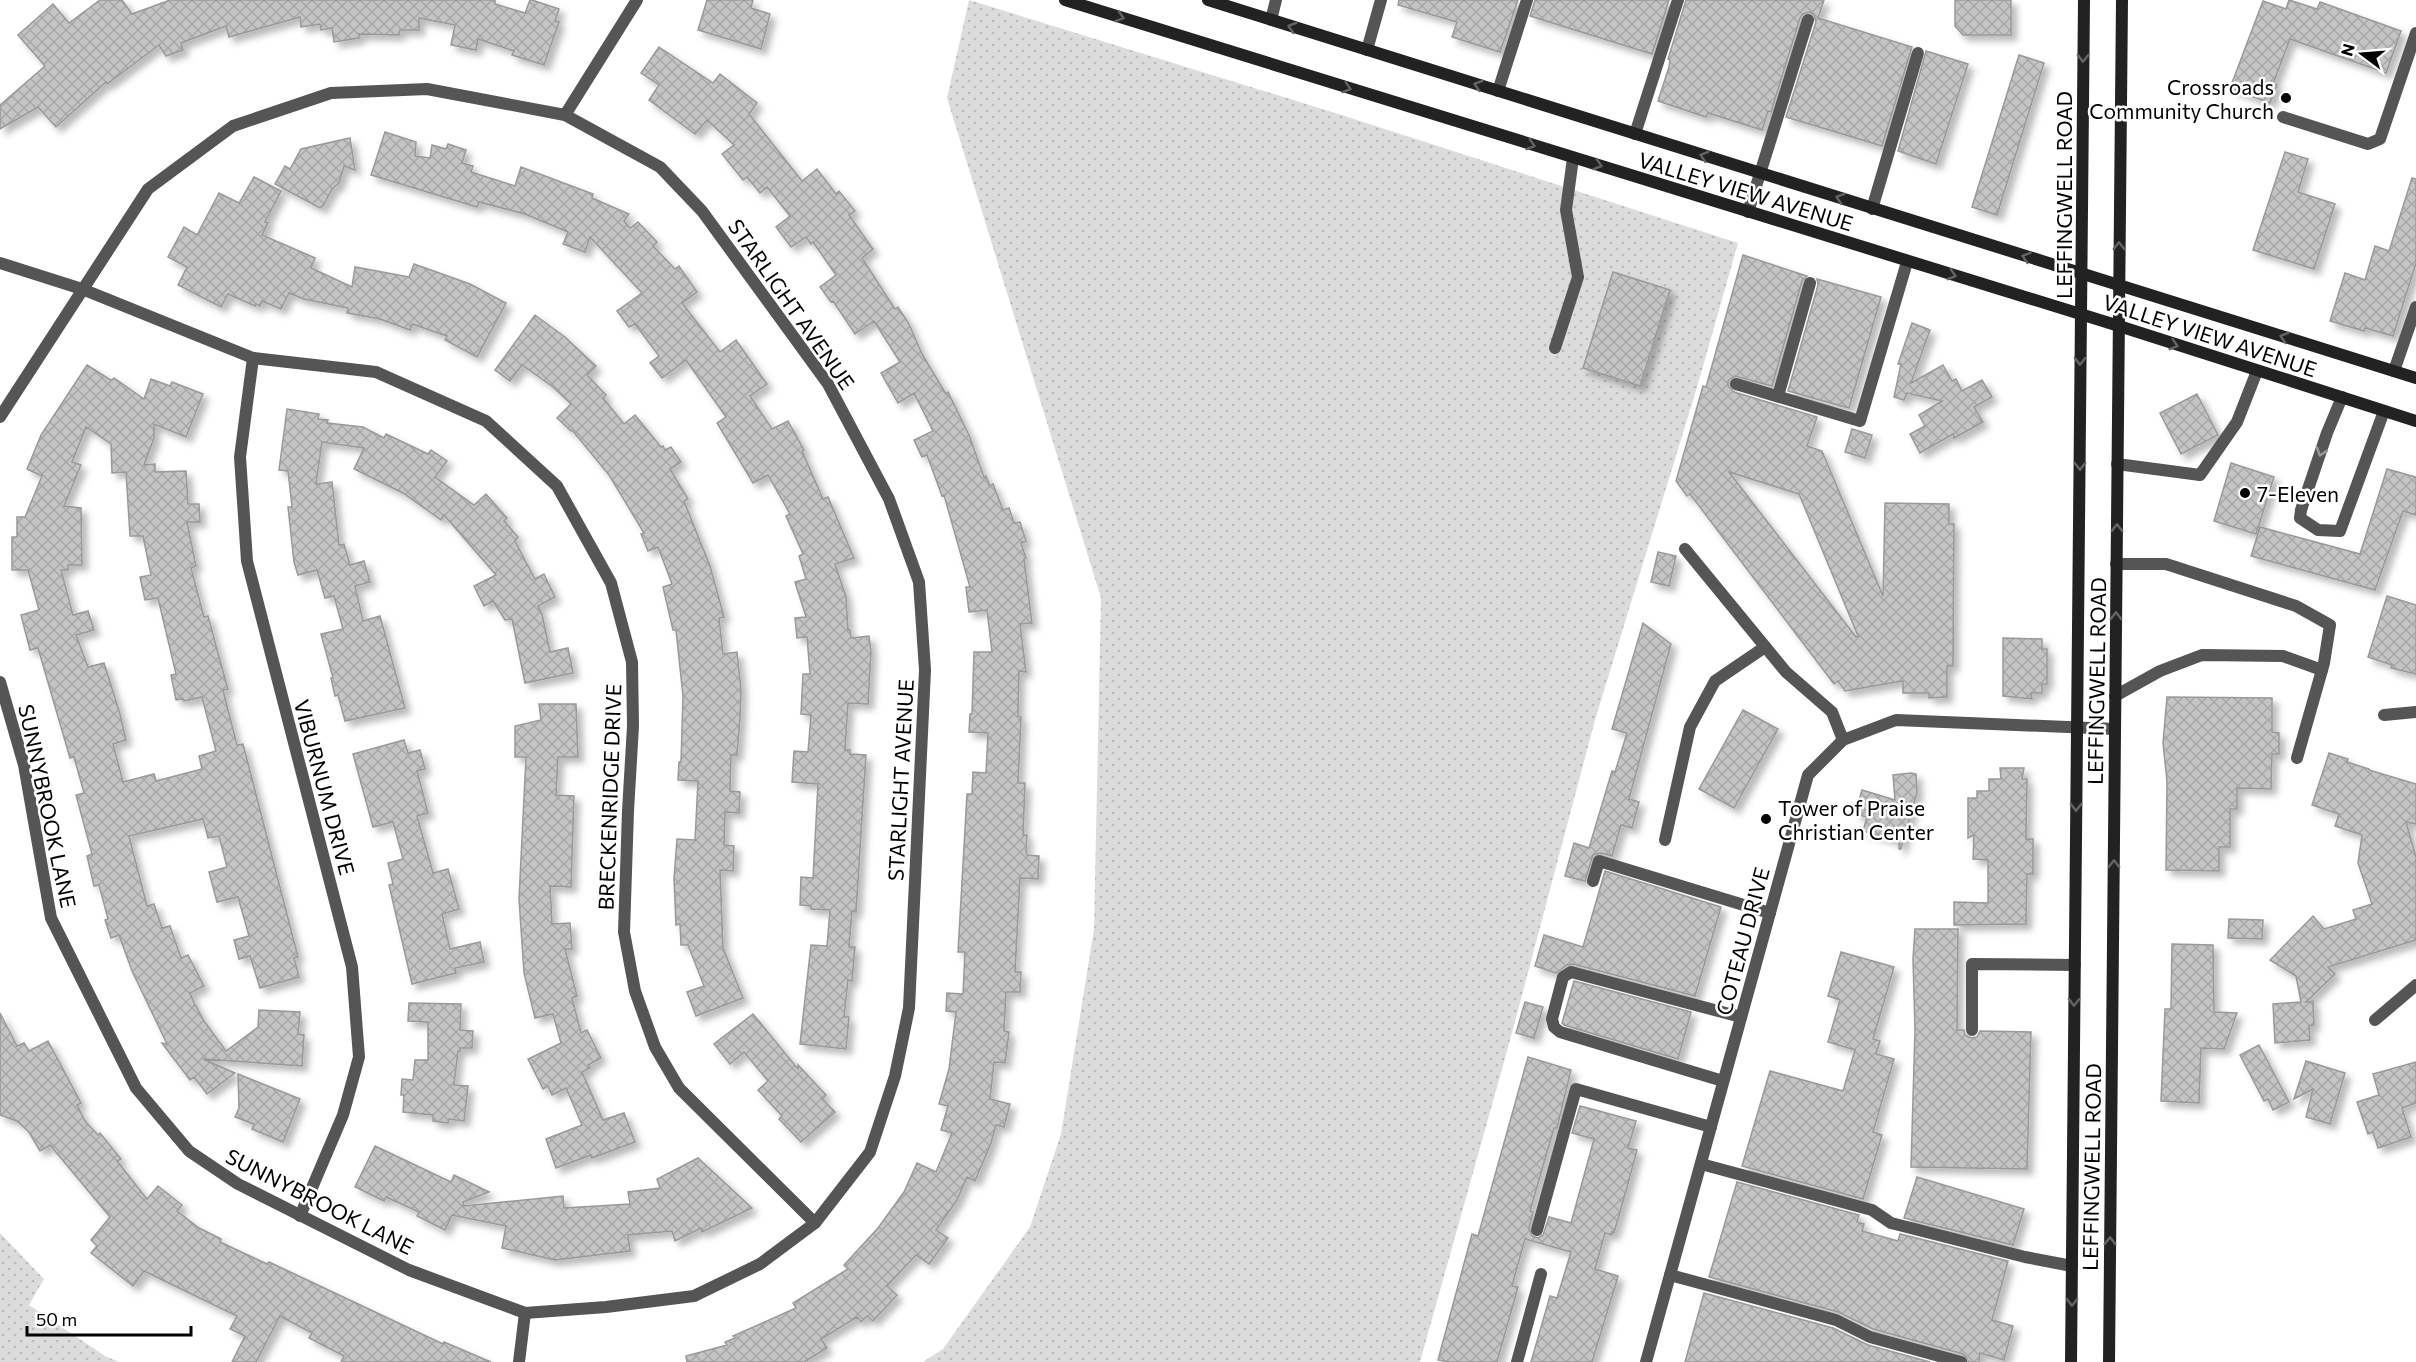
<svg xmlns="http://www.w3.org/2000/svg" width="2416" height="1362" font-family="Commissioner,sans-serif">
  <defs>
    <pattern id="grass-dots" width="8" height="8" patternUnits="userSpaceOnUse" patternTransform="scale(1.5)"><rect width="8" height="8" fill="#dcdcdc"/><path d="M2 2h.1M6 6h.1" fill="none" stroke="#bbb" stroke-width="1.8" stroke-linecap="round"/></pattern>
    <pattern id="building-cross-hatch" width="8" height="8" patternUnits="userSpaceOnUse" patternTransform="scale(1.5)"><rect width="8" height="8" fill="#c4c4c4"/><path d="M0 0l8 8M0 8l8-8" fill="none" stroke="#a7a7a7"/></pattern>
    <filter id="shadow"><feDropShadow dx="5.5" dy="5.5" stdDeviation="3" flood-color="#0004"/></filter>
  </defs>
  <rect width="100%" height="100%" fill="#fff"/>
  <!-- grass -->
  <g fill="url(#grass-dots)">
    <polygon points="969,0 1332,112 1738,243 1698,384 1595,720 1509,1044 1420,1362 923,1362 943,1349 1030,1227 1061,1134 1094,929 1101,598 947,98"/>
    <polygon points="0,1233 44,1279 29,1305 105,1356 119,1362 0,1362"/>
  </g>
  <!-- building -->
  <g fill="url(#building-cross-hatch)" stroke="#999" stroke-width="1.5" fill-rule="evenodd" filter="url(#shadow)">
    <polygon points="100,0 122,0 132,14 170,0 495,0 495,4 525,13 530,0 532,0 559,9 555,21 559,22 544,65 512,55 514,51 478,39 476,50 451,45 455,25 419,18 419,30 400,30 399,35 359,34 359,38 334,42 332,28 321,30 320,24 301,27 300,17 229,37 226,26 181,43 183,50 166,56 159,45 107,84 106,82 56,127 38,107 0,129 0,105 45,66 18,35 53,4 69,23"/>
    <polygon points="707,0 753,0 751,8 770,14 761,49 698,30"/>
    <polygon points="1399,0 1518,0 1500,52 1452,37 1457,22 1398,5"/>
    <polygon points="1535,0 1669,0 1652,54 1530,16"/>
    <polygon points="1686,0 1824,0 1818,18 1912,47 1882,146 1786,117 1816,22 1814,15 1810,12 1803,14 1800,18 1771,112 1768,111 1762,130 1708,113 1706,117 1658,101 1669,67 1670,60 1668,59"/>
    <polygon points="1955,0 2011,0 2011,35 1963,35 1955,26"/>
    <polygon points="2289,0 2317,9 2320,2 2401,31 2386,73 2290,39 2273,84 2277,85 2270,103 2230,88 2263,1 2286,9"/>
    <polygon points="659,47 713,83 720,74 757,103 749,114 802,181 817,169 836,194 839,191 855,211 849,215 873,249 862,258 895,309 898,307 909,324 922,354 946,394 948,392 969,435 984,477 986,476 990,486 993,484 1003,510 1009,508 1014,523 1020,522 1026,541 1021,543 1026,558 1024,559 1032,623 1020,624 1026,672 1019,671 1018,716 1021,717 1018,783 1025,783 1023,835 1027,835 1026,852 1027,855 1039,856 1038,879 1020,878 1015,972 1021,972 1020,992 1006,992 1004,1031 1009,1032 1005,1063 994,1062 990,1099 1010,1104 1004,1127 996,1125 991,1143 975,1181 967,1177 957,1200 936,1230 948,1238 929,1264 916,1255 887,1286 897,1295 873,1321 867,1316 861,1322 857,1317 821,1339 827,1348 804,1362 687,1362 686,1356 727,1345 725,1342 735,1338 733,1336 796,1308 793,1303 848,1269 844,1265 878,1228 904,1192 917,1163 936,1172 952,1133 941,1130 948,1106 939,1104 949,1069 956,1012 946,1011 947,993 963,994 965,952 958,952 967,794 972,794 973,772 986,773 988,733 969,732 970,714 972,714 974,652 992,652 987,610 969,612 966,587 970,587 944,495 942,496 927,455 922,457 914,440 933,431 914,393 898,403 881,373 900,362 874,321 855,334 833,301 831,302 820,287 836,275 813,242 811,244 806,237 791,247 776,227 790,216 767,187 760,193 747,177 743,180 722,154 734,145 707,120 695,134 649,100 659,85 641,73"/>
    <polygon points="1926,51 1968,64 1936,164 1898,151"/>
    <polygon points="2019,55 2044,63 1997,215 1972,207"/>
    <polygon points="385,132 416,142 415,156 430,158 432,145 446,149 448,144 466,150 462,163 473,166 471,172 515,186 521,167 593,194 592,198 629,214 624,221 630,228 638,222 657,242 653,246 675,269 679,266 697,292 682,303 720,352 736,340 743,350 767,384 750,396 772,429 788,421 804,450 802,451 823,499 828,497 854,558 835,564 846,597 848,630 850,630 851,638 869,636 871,652 868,704 848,703 845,750 850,750 850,754 866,755 856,912 852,911 849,947 855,947 852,981 848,980 844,1017 849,1017 846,1049 800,1044 811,945 827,946 830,910 811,909 811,906 800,905 801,877 813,878 818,784 792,782 794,751 808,752 811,715 801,714 803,674 810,674 807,637 797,638 795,618 806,617 795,582 806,579 799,556 803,554 786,516 790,514 768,475 753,483 717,423 726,417 686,360 662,378 650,363 659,356 635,324 629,327 617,311 642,293 590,237 585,252 563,244 568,232 525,214 479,202 477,207 371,175"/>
    <polygon points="350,138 355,170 344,166 339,183 332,189 323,206 320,208 275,184 285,166 290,169 301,149"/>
    <polygon points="2285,152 2308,159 2298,192 2335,204 2314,269 2253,250"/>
    <polygon points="254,177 281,191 265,222 268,223 262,235 315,258 311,268 352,287 355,267 409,277 414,264 470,284 506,303 477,357 445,340 447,336 412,324 410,330 380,319 347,313 348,308 304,299 289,293 281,309 262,301 260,306 256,304 255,306 228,294 221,307 178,285 187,267 168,257 184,227 197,235 219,193 239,203"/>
    <polygon points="2412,178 2416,179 2416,263 2393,336 2365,328 2364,331 2330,321 2345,273 2365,280 2375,246 2389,251"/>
    <path d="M1743,255L1807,276L1802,281L1772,386L1735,376L1728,381V386L1734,392L1817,417L1807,446L1822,451L1883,596L1885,503L1949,504V524H1954L1953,666H1947V697L1929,698V693H1903V681L1845,691L1838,681L1834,684L1690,494L1687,496L1676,481L1703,386L1706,387ZM1729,472L1799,494L1858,636L1856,637Z"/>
    <polygon points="1613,272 1670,290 1640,386 1583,368"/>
    <polygon points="1817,279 1881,297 1849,408 1788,391 1818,285"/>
    <polygon points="535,315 565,337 596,366 587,375 606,395 603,398 624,424 635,415 661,447 663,446 665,450 671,447 681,462 670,469 688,499 684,501 710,566 724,617 719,618 723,654 737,652 741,690 740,718 737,755 731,755 730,791 740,792 739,813 725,812 724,845 734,846 733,871 720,870 723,948 743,998 696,1016 687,992 704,986 688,945 681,945 680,924 676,925 674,879 677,839 695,840 698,781 678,780 679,762 681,762 683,696 676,630 673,630 663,587 672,584 658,547 648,551 641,534 644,533 609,475 572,430 571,431 557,418 571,404 553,387 522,365 510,381 495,370"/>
    <polygon points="1912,323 1930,330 1911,383 1943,365 1952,381 1956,379 1962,391 1982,380 1992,397 1974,407 1983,422 1954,438 1953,434 1920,453 1910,434 1925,426 1919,415 1942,401 1907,393 1904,400 1894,397 1901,364 1898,364"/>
    <path d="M87,365L109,379L112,380L114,378L144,399L151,379L170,386L172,382L203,394L186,437L154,424V438L144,465L155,464V472L186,471L188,504H199L200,522H187L196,566L191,568L204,617L208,616L219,657L228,689L223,690L228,710L237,745L243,744L298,957L294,958L299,977L260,988L250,956L239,959L234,940L249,936L238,897L217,902L209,872L227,867L219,836L208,838L203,819L129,836L147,906L154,904L162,928L170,926L181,958L188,955L204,986L190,993L195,1005H194L196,1006L204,1021L226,1051L258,1027L259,1010L300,1012L298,1034L304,1035L302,1066L203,1059L235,1073L207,1094L194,1077L190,1080L162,1043L167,1044L132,971L119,935L111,938L105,920L108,919L99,885L94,886L87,856L92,854L76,795L84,793L74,757L70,758L38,648L30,650L21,615L39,610L28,570H12V537H17V517H25L42,476L27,469L41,435ZM86,427L111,444L112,473L126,472L130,536H143L151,575L140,577L145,600L158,598L176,674L171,675L176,700L183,699L184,701L202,697L216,751L199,756L202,769L156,781L154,774L123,782L113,744L126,740L120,714L104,663L88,667L76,635L94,630L88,611L73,615L61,570H68V565H82L81,508L64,506L81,465L72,462Z"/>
    <polygon points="2197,394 2218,435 2181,454 2160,413"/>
    <polygon points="287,409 319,414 318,419 328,420 327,423 363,427 384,438 386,434 428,454 431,450 447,461 435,477 474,505 486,494 507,518 504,521 518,537 515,541 535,579 544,574 555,597 538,606 542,614 550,652 568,648 573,673 525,683 512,619 505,620 493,601 484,606 474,586 496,575 444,515 441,520 403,493 354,469 364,448 322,442 316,484 332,482 339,545 344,544 350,565 364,561 370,582 355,586 363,621 380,616 405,708 345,721 338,695 335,696 331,678 333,678 321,634 343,629 334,596 325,598 317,570 298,575 294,562 288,507 292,507 288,471 279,470"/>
    <polygon points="1852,429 1872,435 1865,458 1845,452"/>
    <polygon points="2231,463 2274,477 2256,534 2214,521"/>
    <polygon points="2387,469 2416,477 2416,515 2403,511 2375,590 2251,556 2260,527 2360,554"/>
    <polygon points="1658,552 1676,556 1669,586 1651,582"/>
    <polygon points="2387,596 2416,605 2416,674 2391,668 2392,665 2368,657"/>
    <polygon points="1643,623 1671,644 1629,799 1639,802 1632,828 1621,825 1612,856 1601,853 1593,855 1585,881 1565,876 1574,843 1589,848 1612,771 1615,772 1627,733 1612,729"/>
    <polygon points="2003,638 2042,639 2042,649 2047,649 2047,684 2042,684 2042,693 2031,693 2032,699 2003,696"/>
    <polygon points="2167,697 2272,698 2272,732 2279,733 2279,754 2272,754 2271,789 2237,788 2237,809 2230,809 2230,847 2219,847 2219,871 2166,870 2167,781 2163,743"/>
    <polygon points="539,704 576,704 578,757 558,757 556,795 574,796 571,887 550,886 552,924 570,923 572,949 565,949 577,996 572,998 581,1033 587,1030 601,1058 588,1065 590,1068 582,1072 603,1120 624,1113 635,1142 592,1158 591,1155 556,1168 546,1139 582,1125 566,1088 552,1095 548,1086 543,1089 528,1059 561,1043 553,1014 535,1018 524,973 519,899 526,757 515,757 515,726 541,720"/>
    <polygon points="1743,710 1778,729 1734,808 1699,789"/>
    <polygon points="404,740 408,753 420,750 425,769 417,771 428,813 417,816 433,873 448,869 459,909 442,914 450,949 480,942 484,962 455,968 456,973 412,984 389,885 393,884 388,863 403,859 393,822 373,827 353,754"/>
    <polygon points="2329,753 2348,759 2347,762 2369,769 2369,770 2416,784 2416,824 2406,822 2416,857 2416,940 2328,967 2335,974 2306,1002 2313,1001 2314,1025 2309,1026 2310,1040 2275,1043 2273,1004 2301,1002 2296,976 2270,960 2313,916 2324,929 2356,919 2353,910 2372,904 2358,863 2362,835 2335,826 2339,814 2312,805"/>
    <polygon points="2000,768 2024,768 2022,779 2027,779 2026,839 2033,839 2033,874 2027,874 2026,924 1954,925 1954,902 1988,903 1988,860 1973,859 1974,835 1968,838 1968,798 1977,798 1977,791 1989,791 1989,779 2001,779"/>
    <polygon points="1911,773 1916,774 1917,792 1901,849 1899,849 1899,841 1863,831 1867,817 1855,814 1862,790 1895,800 1893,775"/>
    <polygon points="1605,871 1721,907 1695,996 1573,964 1567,965 1556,973 1535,966 1544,935 1583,947"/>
    <polygon points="2229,919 2263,920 2262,939 2228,938"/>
    <polygon points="1915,929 1958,929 1957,1030 1964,1030 1965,1035 1971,1038 1977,1037 1980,1031 2031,1032 2027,1169 1911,1167 1915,1030 1913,959"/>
    <polygon points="2172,944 2213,945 2214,1012 2237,1013 2224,1049 2201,1048 2199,1103 2161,1101 2165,1009 2171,1009"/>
    <polygon points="1841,952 1894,967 1873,1039 1880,1041 1876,1054 1894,1059 1873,1132 1882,1135 1863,1199 1742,1166 1770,1071 1843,1091 1855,1050 1828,1042 1840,1000 1828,996"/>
    <polygon points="1574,981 1691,1012 1678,1059 1564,1025 1562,1023"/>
    <polygon points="1525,1002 1543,1007 1534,1038 1516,1033"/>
    <polygon points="409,1003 461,1004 460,1030 473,1031 472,1048 460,1048 460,1051 458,1051 454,1085 468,1086 464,1121 449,1119 448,1123 433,1121 433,1115 403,1112 404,1095 401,1095 402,1079 413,1080 415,1060 428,1060 428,1022 408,1021"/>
    <polygon points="0,1013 17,1046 24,1043 29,1051 48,1041 81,1103 77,1105 85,1121 98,1135 100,1133 121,1159 117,1161 147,1199 158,1186 182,1205 177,1211 199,1228 221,1239 220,1242 267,1264 269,1262 443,1344 444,1342 491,1362 341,1362 344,1356 309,1338 312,1333 280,1316 256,1362 232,1362 245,1336 230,1329 237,1316 144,1271 133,1286 91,1253 97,1246 91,1240 110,1217 50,1145 40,1151 29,1132 17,1121 0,1115"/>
    <polygon points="753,1014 798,1069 798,1065 826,1095 822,1099 835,1112 801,1142 779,1119 782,1116 758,1090 768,1081 744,1052 730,1064 714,1044"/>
    <polygon points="2259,1045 2289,1102 2273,1110 2268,1099 2264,1101 2240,1055"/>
    <polygon points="1528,1057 1571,1070 1557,1128 1554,1128 1530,1211 1533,1212 1529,1228 1532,1236 1538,1238 1543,1235 1549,1217 1571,1223 1594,1139 1572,1133 1580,1106 1636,1121 1628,1148 1637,1150 1626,1191 1614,1233 1612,1232 1612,1235 1605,1233 1595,1269 1618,1276 1617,1280 1592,1362 1531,1362 1550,1296 1557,1298 1571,1252 1525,1239 1512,1286 1518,1287 1497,1362 1449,1362 1438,1360 1472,1234 1478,1236"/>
    <polygon points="2306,1061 2345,1073 2330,1124 2306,1117 2313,1089 2294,1099"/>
    <polygon points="2416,1062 2416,1103 2402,1108 2411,1137 2378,1148 2373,1132 2368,1134 2357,1102 2379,1095 2373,1074"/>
    <polygon points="238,1074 300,1099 283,1142 252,1129 254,1124 235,1117 239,1108"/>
    <polygon points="375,1146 451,1182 454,1175 489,1192 463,1202 464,1206 563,1196 564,1208 630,1204 628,1192 660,1188 657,1179 698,1158 752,1208 702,1232 701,1228 675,1241 672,1231 628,1235 630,1251 555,1260 502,1248 506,1226 452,1215 445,1230 417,1216 419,1212 386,1197 384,1201 355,1187"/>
    <polygon points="1917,1177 2024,1209 2013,1245 1904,1218"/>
    <polygon points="1737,1182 1859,1215 1857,1222 1864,1224 1862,1231 1898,1241 1900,1234 2008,1261 1992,1320 2013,1326 2004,1360 1980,1353 1979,1362 1969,1362 1963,1354 1873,1329 1838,1312 1709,1277"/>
    <polygon points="1704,1293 1833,1328 1868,1345 1930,1362 1685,1362"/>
  </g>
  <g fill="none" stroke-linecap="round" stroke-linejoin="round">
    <!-- service -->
    <g stroke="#555" stroke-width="12">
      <polyline points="1271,20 1276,0"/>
      <polyline points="1367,50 1381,0"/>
      <polyline points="1498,91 1527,0"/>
      <polyline points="2283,117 2368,144 2380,139 2416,33"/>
      <polyline points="1635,134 1678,0"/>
      <polyline points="1872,209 1918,53"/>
      <polyline points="1748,212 1808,20"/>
      <polyline points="1555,348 1578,277 1566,210 1573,158"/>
      <polyline points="2394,371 2416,307"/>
      <polyline points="1736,384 1860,421 1907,262"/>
      <polyline points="1778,396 1810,283"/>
      <polyline points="2342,397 2327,433 2301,510 2300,518 2318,530 2340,531 2384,411"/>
      <polyline points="2117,464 2200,475 2237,422 2257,371"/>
      <polyline points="1685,549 1786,672 1832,712 1843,740"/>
      <polyline points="2116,564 2166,564 2296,606 2330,625 2324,663 2297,758"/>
      <polyline points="2115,696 2160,671 2202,655 2283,656 2322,670"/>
      <polyline points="1665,840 1690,727 1715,681 1765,647"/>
      <polyline points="1593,881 1599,861 1770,913"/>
      <polyline points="1972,1030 1972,964 2075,965"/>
      <polyline points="1723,1081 1560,1032 1554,1027 1552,1019 1563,977 1571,972 1741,1017"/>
      <polyline points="1701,1164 1872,1210 1891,1223 2025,1257 2072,1266"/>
      <polyline points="1537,1230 1576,1089 1711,1127"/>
      <polyline points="1670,1275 1836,1320 1870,1337 1961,1362"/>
      <polyline points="1517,1362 1541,1274"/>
    </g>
    <!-- minor -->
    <g stroke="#555" stroke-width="12">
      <polyline points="565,115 637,0"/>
      <polyline points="0,263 82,289 253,358 376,372 486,421 557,486 611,583 632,662 633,726 628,811 624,932 635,991 655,1047 679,1088 815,1223"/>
      <polyline points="253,358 240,457 247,561 352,967 359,1057 343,1115 300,1216"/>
      <polyline points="0,417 148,189 233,126 331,93 427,89 565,115 660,167 702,211 828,384 889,499 919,582 925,670 909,1008 895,1076 870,1152 815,1223 760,1264 694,1296 606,1307 525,1313 409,1270 238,1184 189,1151 136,1088 51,918 24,765 0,682"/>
      <polyline points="2384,715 2416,712"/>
      <polyline points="2375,1020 2416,985"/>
      <polyline points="519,1362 525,1313"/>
      <polyline points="1646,1362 1808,775 1843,740 1896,720 2115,729"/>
    </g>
    <!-- secondary -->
    <g stroke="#222" stroke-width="12">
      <polyline points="1065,0 2119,326 2416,421"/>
      <polyline points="1208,0 2416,378"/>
      <polyline points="2071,1362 2084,0"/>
      <polyline points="2109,1362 2122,0"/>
    </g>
  </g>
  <!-- one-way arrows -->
  <defs><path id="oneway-chevron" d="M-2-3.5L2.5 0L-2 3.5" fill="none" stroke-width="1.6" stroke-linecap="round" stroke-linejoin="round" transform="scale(1.5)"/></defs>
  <g stroke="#646464">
    <use href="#oneway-chevron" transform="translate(1120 17) rotate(17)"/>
    <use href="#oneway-chevron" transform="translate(1292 27) rotate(-163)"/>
    <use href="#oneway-chevron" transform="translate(2083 58) rotate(91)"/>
    <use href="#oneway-chevron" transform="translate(1478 85) rotate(-163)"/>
    <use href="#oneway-chevron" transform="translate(1347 88) rotate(17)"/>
    <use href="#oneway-chevron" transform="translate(1531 145) rotate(17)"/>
    <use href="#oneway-chevron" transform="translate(1704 156) rotate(-163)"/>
    <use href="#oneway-chevron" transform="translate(1598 165) rotate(17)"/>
    <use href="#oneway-chevron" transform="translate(1840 198) rotate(-163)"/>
    <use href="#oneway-chevron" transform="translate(2119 246) rotate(-90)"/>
    <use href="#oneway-chevron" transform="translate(2026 257) rotate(-163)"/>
    <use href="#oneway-chevron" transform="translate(1952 275) rotate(17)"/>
    <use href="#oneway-chevron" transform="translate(2284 337) rotate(-163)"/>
    <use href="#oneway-chevron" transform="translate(2174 345) rotate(17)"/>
    <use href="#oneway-chevron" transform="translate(2080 361) rotate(91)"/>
    <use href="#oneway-chevron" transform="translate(2080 466) rotate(90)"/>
    <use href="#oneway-chevron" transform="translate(2117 528) rotate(-90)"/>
    <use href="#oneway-chevron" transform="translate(2116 616) rotate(-89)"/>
    <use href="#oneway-chevron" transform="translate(2076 807) rotate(91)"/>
    <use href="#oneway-chevron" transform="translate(2114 864) rotate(-89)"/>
    <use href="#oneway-chevron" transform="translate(2074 1002) rotate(91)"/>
    <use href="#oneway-chevron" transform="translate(2110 1241) rotate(-89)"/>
    <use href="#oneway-chevron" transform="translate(2072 1302) rotate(91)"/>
  </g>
  <use stroke="#999" href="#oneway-chevron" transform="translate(2321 452) rotate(109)"/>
  <!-- markers -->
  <g fill="#000" stroke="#fff" stroke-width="2">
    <circle cx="2286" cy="98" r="6"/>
    <circle cx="2245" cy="493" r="6"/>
    <circle cx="1766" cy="819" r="6"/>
  </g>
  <g text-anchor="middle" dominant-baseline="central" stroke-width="5" stroke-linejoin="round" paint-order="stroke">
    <!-- poi labels -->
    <g font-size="21" fill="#000" stroke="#fff" text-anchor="start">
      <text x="2274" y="86" text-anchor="end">Crossroads<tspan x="2274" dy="24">Community Church</tspan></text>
      <text x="2257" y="493">7-Eleven</text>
      <text x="1778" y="807">Tower of Praise<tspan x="1778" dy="24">Christian Center</tspan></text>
    </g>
    <!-- street labels -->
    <g font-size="21" fill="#000" stroke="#fff">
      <text transform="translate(1746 191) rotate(17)">VALLEY VIEW AVENUE</text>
      <text transform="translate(2063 195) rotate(-90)">LEFFINGWELL ROAD</text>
      <text transform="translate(792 304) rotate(55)">STARLIGHT AVENUE</text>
      <text transform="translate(2210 335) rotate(18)">VALLEY VIEW AVENUE</text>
      <text transform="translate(2096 681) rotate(-89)">LEFFINGWELL ROAD</text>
      <text transform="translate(900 780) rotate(-87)">STARLIGHT AVENUE</text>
      <text transform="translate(325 787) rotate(75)">VIBURNUM DRIVE</text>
      <text transform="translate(609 797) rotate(-88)">BRECKENRIDGE DRIVE</text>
      <text transform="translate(48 806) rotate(78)">SUNNYBROOK LANE</text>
      <text transform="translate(1742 941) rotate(-75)">COTEAU DRIVE</text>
      <text transform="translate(2091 1167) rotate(-89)">LEFFINGWELL ROAD</text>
      <text transform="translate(320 1201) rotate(27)">SUNNYBROOK LANE</text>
    </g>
  </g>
  <!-- north arrow -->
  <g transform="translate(2362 54) rotate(286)" stroke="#ffffff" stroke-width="4.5" paint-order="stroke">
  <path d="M0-4.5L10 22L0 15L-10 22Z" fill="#000000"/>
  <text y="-9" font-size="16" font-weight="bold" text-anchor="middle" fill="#000000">N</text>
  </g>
  <!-- scale -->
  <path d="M27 1326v9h164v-9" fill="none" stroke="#000000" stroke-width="3"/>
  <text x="36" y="1326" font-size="18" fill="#000000" stroke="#ffffff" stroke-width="4.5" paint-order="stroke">50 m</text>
</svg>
